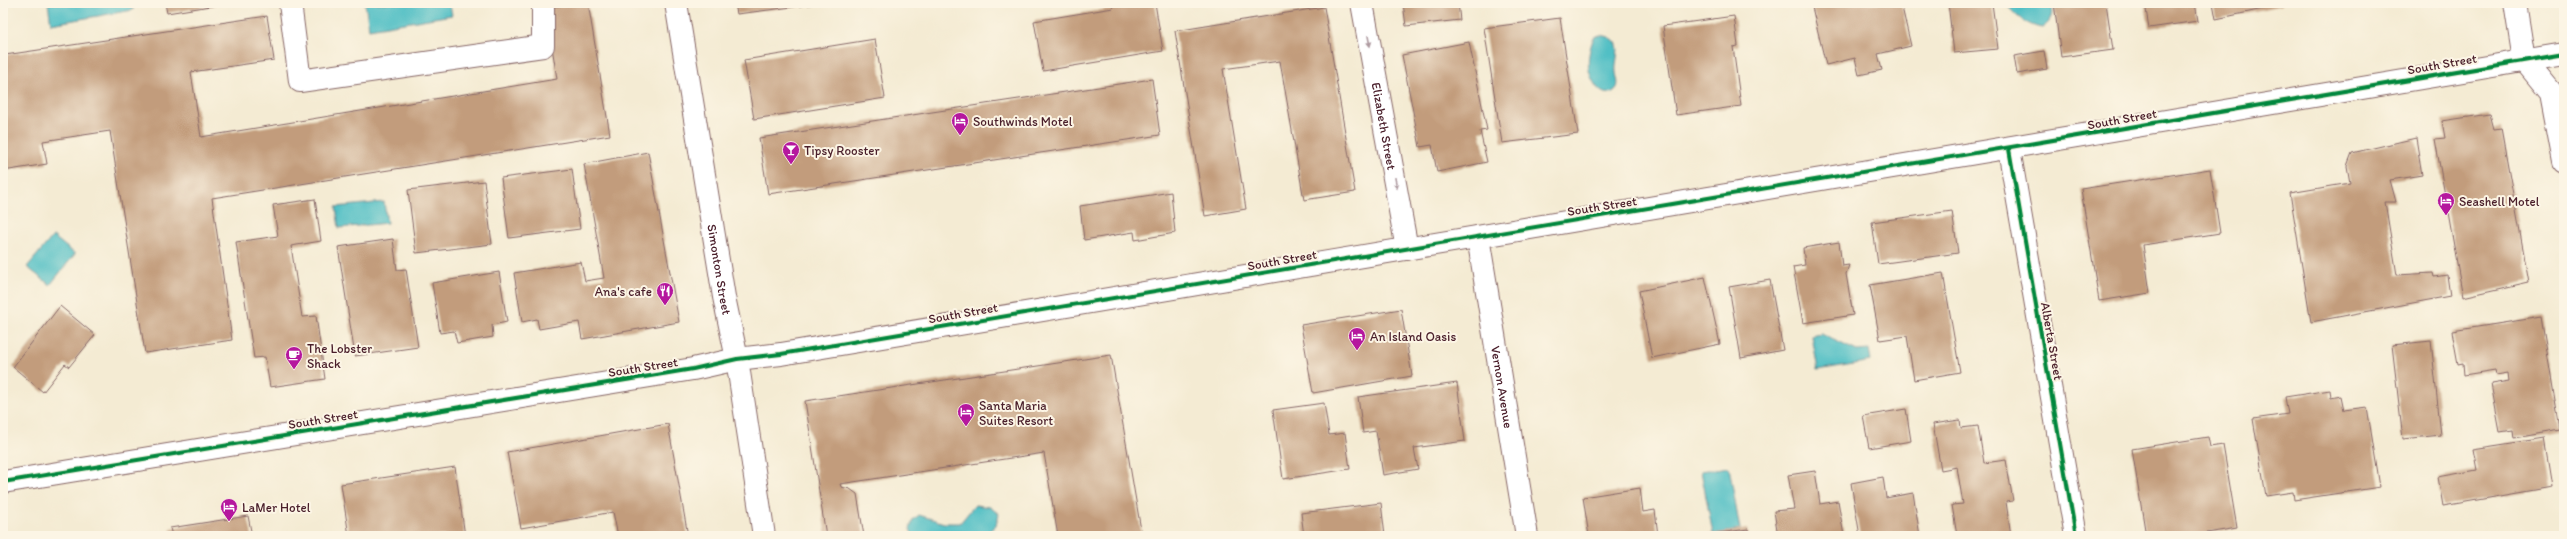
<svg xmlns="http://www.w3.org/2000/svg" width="2567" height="539" font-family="Itim,sans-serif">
  <rect width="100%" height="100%" fill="#fcf5e5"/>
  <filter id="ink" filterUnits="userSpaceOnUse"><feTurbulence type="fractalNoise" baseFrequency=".025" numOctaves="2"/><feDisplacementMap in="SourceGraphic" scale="8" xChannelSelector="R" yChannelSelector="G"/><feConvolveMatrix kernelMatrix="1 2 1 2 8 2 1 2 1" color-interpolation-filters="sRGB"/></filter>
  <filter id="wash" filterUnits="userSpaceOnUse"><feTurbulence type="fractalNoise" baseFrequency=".012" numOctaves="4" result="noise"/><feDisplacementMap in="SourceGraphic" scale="16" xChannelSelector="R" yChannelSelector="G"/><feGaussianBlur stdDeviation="0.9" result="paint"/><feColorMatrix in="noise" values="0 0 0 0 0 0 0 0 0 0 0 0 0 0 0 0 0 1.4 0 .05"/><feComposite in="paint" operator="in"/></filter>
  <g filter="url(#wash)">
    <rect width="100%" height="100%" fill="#f4ebd3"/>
    <!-- water -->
    <g fill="#51bfc5" stroke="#4e6f78">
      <polygon points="48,3 132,3 133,10 51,24"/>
      <polygon points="365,3 452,3 450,5 452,15 369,29"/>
      <path d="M2006,3H2049C2057,13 2051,22 2042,28C2028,26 2013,15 2006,3Z"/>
      <path d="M1600,35C1628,39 1614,56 1616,73C1617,79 1620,86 1615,90C1602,102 1591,80 1589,70C1587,59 1590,47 1594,37Z"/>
      <polygon points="384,202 387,223 339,228 336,207"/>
      <polygon points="53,236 75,254 50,285 27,267"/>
      <polygon points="1821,334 1857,351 1869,350 1871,361 1818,370 1812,336"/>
      <polygon points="1729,467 1740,530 1713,534 1701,471"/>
      <polygon points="975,505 990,507 999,514 996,525 984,536 913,536 910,529 913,520 919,515 944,523 960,523"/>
    </g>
    <g id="blocks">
      <!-- building -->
      <g fill="#c29c7b">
        <polygon points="165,3 222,3 223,4 167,13"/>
        <polygon points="577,3 588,3 610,135 212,198 232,340 145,353 110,131 43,141 47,164 3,171 3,44 5,55 267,16 274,60 191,72 201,137 557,79 546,8"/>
        <polygon points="735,3 816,3 816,4 737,14"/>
        <polygon points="1112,3 1155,3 1163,51 1043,71 1034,21 1113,8"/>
        <polygon points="1403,3 1458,3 1460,20 1406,26"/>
        <polygon points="1811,3 1901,3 1911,46 1878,54 1882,70 1859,75 1855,58 1826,65"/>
        <polygon points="1948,3 1992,3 1998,49 1954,53"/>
        <polygon points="2054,3 2106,3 2113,50 2061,57"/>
        <polygon points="2145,3 2195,3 2198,21 2149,28"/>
        <polygon points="2213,3 2282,3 2282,5 2216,19"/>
        <polygon points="1324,7 1355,192 1304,200 1280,61 1223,69 1246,209 1205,216 1175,31"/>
        <polygon points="1734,16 1738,46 1733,47 1741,106 1676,115 1663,26"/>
        <polygon points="1560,18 1578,134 1502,143 1484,28"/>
        <polygon points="875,39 885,98 754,119 744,60"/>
        <polygon points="1469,42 1487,130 1480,131 1487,162 1437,172 1432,145 1420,147 1402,55"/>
        <polygon points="2044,51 2047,69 2017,74 2014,56"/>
        <polygon points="1152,79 1160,135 768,194 759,138"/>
        <polygon points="2489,114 2493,129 2501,128 2529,282 2463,297 2435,139 2445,138 2442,121"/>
        <polygon points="2416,138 2422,175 2390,180 2396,202 2385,202 2397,275 2433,273 2434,277 2447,275 2450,296 2311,322 2290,193 2350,183 2347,166 2352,153"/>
        <polygon points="648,152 679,322 582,339 579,322 539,329 537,319 522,322 514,273 581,262 585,281 604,278 584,164"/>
        <polygon points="572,169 580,229 509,238 501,178"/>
        <polygon points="2210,169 2220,233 2143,245 2150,293 2099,301 2081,189"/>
        <polygon points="484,181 492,244 416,253 408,190"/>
        <polygon points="1171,192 1175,233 1135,240 1134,232 1084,240 1080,206"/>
        <polygon points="315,199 321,241 291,246 302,317 316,316 325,379 270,387 265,357 254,358 236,242 278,236 273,205"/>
        <polygon points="1952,211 1958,253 1878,264 1872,222"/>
        <polygon points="393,239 397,270 406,269 418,347 355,356 338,247"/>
        <polygon points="1839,242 1842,266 1849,265 1846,274 1853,315 1803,323 1793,267 1805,265 1803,248"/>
        <polygon points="499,272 507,322 492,325 493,337 457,343 454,331 440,333 432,283"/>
        <polygon points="1943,273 1960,372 1914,380 1907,336 1880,340 1870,285"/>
        <polygon points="1705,277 1720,344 1652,358 1639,291"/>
        <polygon points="1770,280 1783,350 1741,358 1729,287"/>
        <polygon points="60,306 95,335 69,367 65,364 43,392 13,367"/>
        <polygon points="1401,309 1412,376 1313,393 1301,325"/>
        <polygon points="2541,317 2560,430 2514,438 2513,430 2500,432 2491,384 2509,381 2508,373 2496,375 2495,370 2464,375 2463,363 2458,364 2452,331"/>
        <polygon points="2431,341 2441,435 2403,439 2392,345"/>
        <polygon points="1111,355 1142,536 1058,536 1044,453 840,484 841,487 850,489 857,494 864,536 826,536 805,401"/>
        <polygon points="1457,383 1465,441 1414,448 1418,469 1383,475 1376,431 1363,433 1358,397"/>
        <polygon points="2330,390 2331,398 2341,396 2344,410 2367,407 2380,487 2294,500 2293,492 2266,496 2253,419 2288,414 2285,397"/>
        <polygon points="1324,403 1329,435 1345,433 1350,469 1283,479 1273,410"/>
        <polygon points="1906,409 1911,441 1869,448 1863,416"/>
        <polygon points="1960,420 1961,428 1978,426 1984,463 2006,460 2013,501 2006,502 2011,536 1957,536 1952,505 1963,504 1957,467 1941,470 1933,424"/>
        <polygon points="668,424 688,536 618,536 613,512 521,528 507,452"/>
        <polygon points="2208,437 2210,447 2223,445 2237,528 2189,536 2146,536 2132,449"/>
        <polygon points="2544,438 2552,487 2443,506 2438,477 2477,470 2473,449"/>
        <polygon points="455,467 465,536 349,536 341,484"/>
        <polygon points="1815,471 1820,504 1838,501 1844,536 1778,536 1774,511 1794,509 1788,475"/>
        <polygon points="1883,477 1886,498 1913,493 1920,536 1860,536 1851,483"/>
        <polygon points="1640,488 1643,512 1655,510 1658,536 1589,536 1583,497"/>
        <polygon points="1381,503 1385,536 1304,536 1301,513"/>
        <polygon points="248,516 252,536 172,536 170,528"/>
        <polygon points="1748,529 1749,536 1705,536 1705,535"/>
        <polygon points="124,534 124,536 113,536 113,535"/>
      </g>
    </g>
  </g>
  <g filter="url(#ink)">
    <use href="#blocks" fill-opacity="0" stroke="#866666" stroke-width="1"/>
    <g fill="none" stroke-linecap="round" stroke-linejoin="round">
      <defs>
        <g id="minor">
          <polyline points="290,3 300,81 543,46 543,3"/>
          <path id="s1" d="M676,3L724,297L737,359L764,536"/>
          <path id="s2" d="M1362,3L1407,249"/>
          <polyline points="2515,3 2524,60 2551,93 2564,162"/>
          <polyline points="2009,149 2076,536"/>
          <path id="s3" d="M1478,237L1527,536"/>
          <polyline points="3,482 693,369 737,359 781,354 2564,54"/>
        </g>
      </defs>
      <!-- minor casing -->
      <use href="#minor" stroke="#866666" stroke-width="24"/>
      <!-- minor -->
      <use href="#minor" stroke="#fff" stroke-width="22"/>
      <defs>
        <g id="cycleway">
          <polyline points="2009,149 2076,536"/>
          <polyline points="3,482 693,369 737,359 781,354 2564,54"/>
        </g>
      </defs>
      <!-- cycleway casing -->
      <use href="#cycleway" stroke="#fcf5e5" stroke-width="6"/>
      <!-- cycleway -->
      <use href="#cycleway" stroke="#00873e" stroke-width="4"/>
    </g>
    <!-- one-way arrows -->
    <defs><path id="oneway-solid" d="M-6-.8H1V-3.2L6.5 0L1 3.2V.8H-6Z"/></defs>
    <g fill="#ae9aa0">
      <use href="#oneway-solid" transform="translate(1369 41) rotate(79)"/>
      <use href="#oneway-solid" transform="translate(1396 183) rotate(79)"/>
    </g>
  </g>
  <!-- icons -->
  <defs>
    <symbol id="hotel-pin" viewBox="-11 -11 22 30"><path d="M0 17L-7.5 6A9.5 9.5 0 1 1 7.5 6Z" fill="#b5179e" stroke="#fcf5e5"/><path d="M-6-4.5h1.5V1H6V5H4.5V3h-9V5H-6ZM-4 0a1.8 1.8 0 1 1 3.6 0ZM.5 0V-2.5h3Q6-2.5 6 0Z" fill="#fff"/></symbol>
    <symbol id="bar-pin" viewBox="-11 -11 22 30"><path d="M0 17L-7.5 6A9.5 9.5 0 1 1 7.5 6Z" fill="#b5179e" stroke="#fcf5e5"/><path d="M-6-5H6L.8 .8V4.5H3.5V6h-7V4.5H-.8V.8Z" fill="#fff"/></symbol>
    <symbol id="restaurant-pin" viewBox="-11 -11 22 30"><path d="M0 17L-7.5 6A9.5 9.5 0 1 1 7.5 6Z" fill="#b5179e" stroke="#fcf5e5"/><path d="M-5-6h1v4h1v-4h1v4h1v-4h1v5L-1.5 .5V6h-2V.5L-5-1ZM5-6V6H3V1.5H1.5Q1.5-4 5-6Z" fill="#fff"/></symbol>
    <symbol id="cafe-pin" viewBox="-11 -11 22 30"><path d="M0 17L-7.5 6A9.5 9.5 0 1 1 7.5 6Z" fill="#b5179e" stroke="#fcf5e5"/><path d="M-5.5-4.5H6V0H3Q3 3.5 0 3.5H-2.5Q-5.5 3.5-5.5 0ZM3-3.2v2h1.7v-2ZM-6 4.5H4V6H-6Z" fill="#fff"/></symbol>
  </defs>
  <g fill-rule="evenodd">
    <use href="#hotel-pin" x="950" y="111" width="20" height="27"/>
    <use href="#bar-pin" x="781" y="140" width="20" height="27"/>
    <use href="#hotel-pin" x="2436" y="191" width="20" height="27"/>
    <use href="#restaurant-pin" x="655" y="281" width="20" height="27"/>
    <use href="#hotel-pin" x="1347" y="326" width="20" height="27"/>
    <use href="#cafe-pin" x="284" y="345" width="20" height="27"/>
    <use href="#hotel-pin" x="956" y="402" width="20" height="27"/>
    <use href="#hotel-pin" x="219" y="497" width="20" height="27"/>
  </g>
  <g text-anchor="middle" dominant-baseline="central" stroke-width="4" stroke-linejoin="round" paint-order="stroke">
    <!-- street labels -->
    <g font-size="13" fill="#4a1f2b" stroke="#fcf5e5">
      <text transform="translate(2442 64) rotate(-10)">South Street</text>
      <text transform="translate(2122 119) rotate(-10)">South Street</text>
      <text stroke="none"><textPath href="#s2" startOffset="125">Elizabeth Street</textPath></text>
      <text transform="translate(1602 206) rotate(-9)">South Street</text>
      <text transform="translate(1282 260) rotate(-10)">South Street</text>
      <text stroke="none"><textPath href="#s1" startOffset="270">Simonton Street</textPath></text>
      <text transform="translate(963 313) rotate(-10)">South Street</text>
      <text transform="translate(2052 341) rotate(80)">Alberta Street</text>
      <text transform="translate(643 367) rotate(-9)">South Street</text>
      <text stroke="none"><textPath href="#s3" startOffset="152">Vernon Avenue</textPath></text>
      <text transform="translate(323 419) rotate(-9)">South Street</text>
    </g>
    <!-- poi labels -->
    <g font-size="13" fill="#4a1f2b" stroke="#fcf5e5" text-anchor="start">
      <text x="973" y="121">Southwinds Motel</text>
      <text x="804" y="150">Tipsy Rooster</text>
      <text x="2459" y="201">Seashell Motel</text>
      <text x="652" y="291" text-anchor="end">Ana's cafe</text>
      <text x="1370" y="336">An Island Oasis</text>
      <text x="307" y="348">The Lobster<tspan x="307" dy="15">Shack</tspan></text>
      <text x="979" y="405">Santa Maria<tspan x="979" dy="15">Suites Resort</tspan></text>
      <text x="242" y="507">LaMer Hotel</text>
    </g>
  </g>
  <!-- margin -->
  <rect width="2567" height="539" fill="none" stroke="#fcf5e5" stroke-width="16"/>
</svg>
